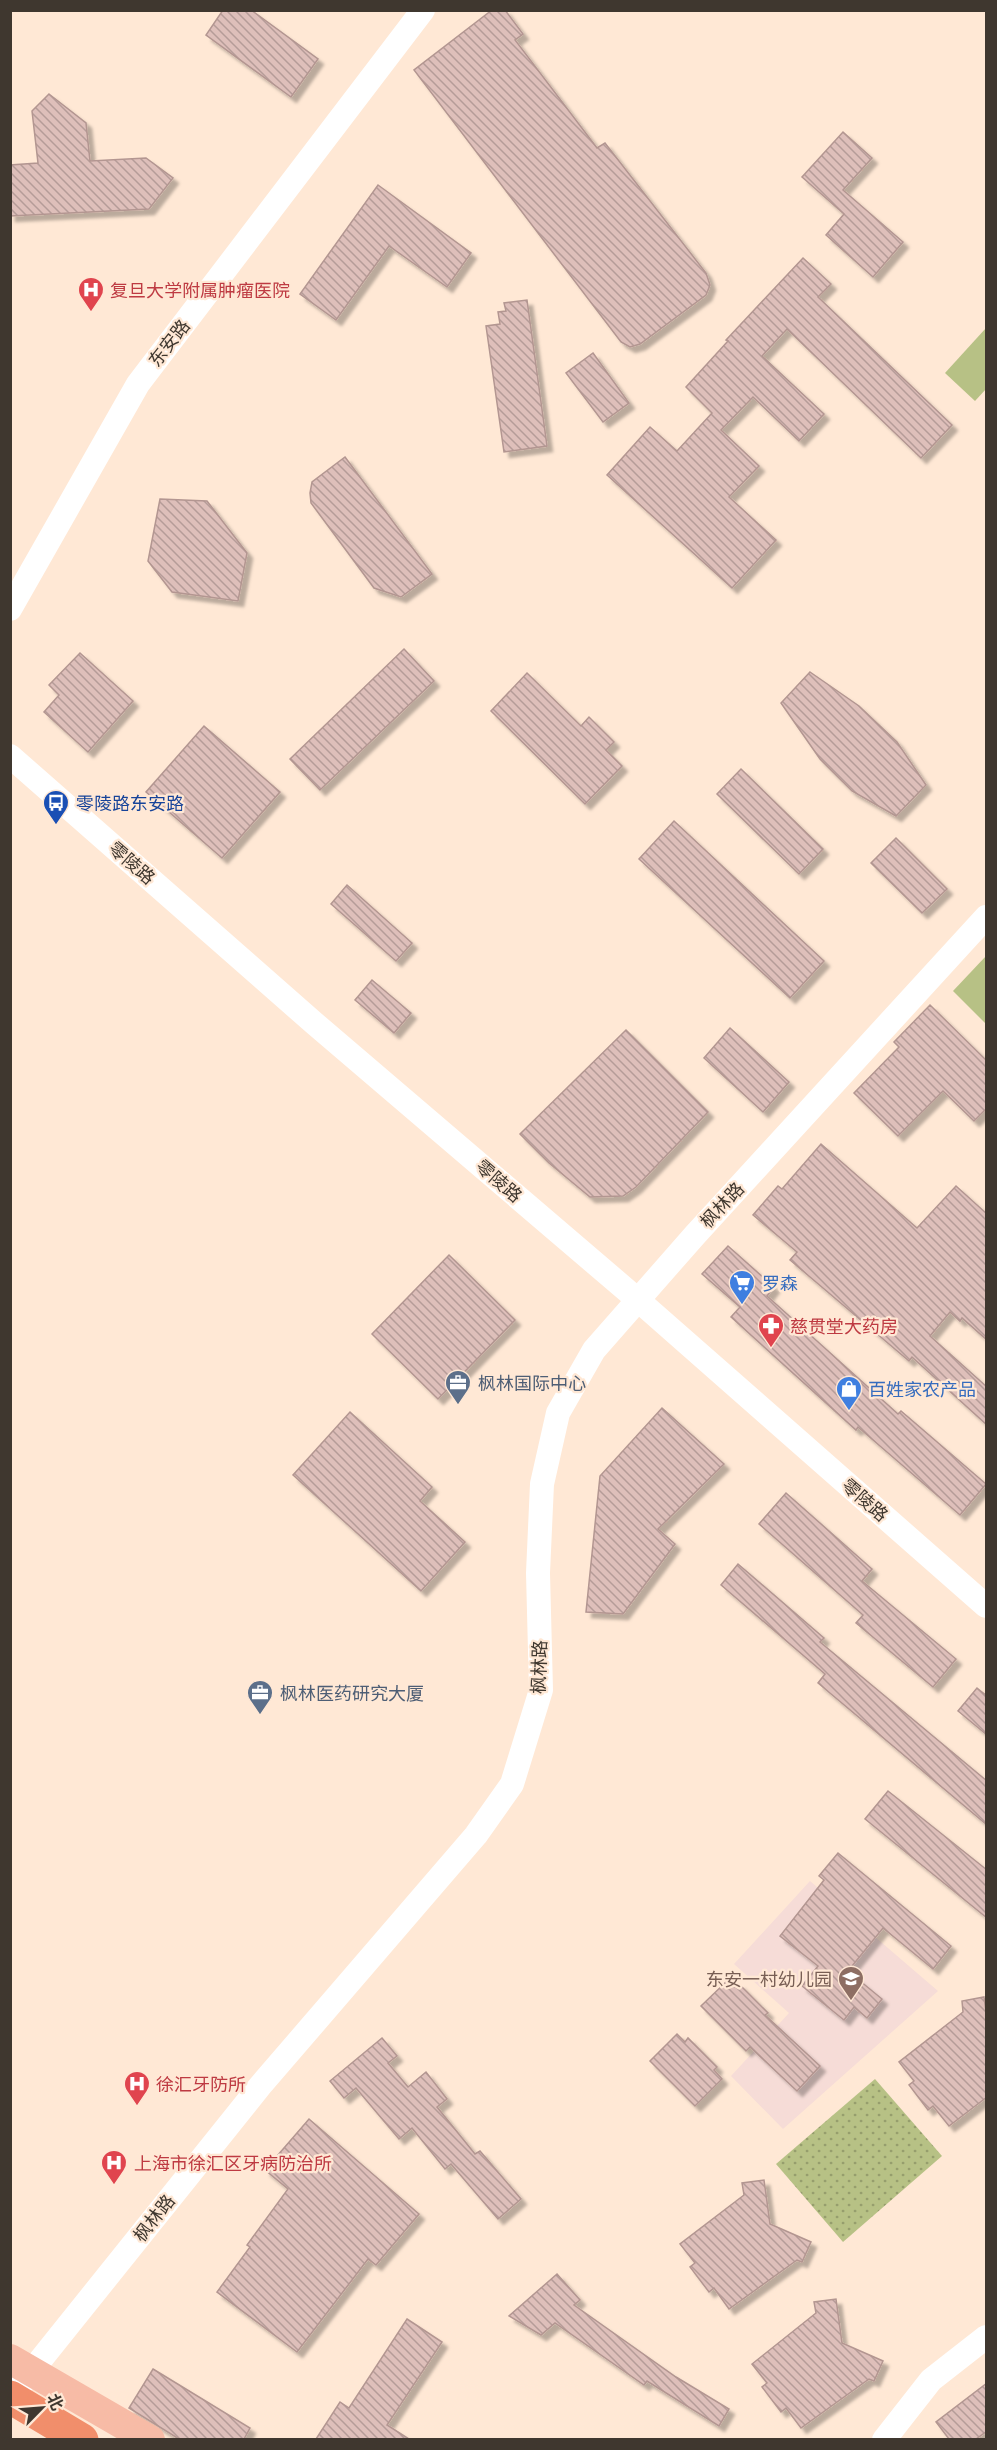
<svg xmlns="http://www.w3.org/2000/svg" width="997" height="2450" font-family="Inter,'Noto Sans SC',sans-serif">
  <defs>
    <pattern id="park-dots" width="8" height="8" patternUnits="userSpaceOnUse" patternTransform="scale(1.5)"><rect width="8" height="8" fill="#b7c185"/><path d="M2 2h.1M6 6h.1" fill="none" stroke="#969e6d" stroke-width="1.8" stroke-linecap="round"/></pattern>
    <pattern id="building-back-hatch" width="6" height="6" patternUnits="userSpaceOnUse" patternTransform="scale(1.5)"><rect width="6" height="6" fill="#debfba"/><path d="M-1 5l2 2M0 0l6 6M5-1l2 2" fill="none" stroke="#b59c98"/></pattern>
    <filter id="shadow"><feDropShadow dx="5.5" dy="5.5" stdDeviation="1.5" flood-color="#0004"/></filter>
  </defs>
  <rect width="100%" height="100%" fill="#ffe8d5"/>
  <!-- education -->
  <polygon fill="#f6dcd7" points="810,1881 938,1991 783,2129 731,2076 789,2013 734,1964"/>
  <!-- park -->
  <polygon fill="url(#park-dots)" points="875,2079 942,2156 843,2242 776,2164"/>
  <!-- pitch -->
  <g fill="#b7c185">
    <polygon points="986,328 986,389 975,401 945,373"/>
    <polygon points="986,956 986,1024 953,991"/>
  </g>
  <!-- building -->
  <g fill="url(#building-back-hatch)" stroke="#b39691" stroke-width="1.5" filter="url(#shadow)">
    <polygon points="223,10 251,10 318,59 291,97 206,35"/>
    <polygon points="492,10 505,10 523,34 515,40 597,148 605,143 706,273 710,285 706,295 640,344 630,347 621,342 414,70"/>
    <polygon points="49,94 86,123 90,161 146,158 173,178 149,209 10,216 10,165 38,163 32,111"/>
    <polygon points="843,132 872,158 843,190 903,242 873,277 826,235 844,214 802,177"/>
    <polygon points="378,185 471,253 447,287 389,246 336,320 300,294"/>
    <polygon points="803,258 831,284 818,297 952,425 921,458 787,329 762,356 824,414 799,441 753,397 721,430 759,466 729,497 776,540 732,588 607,475 650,427 677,451 712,413 686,387 728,341 726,340"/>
    <polygon points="527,300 547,446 504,452 486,326 500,324 498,312 506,311 504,303"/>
    <polygon points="593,353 629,403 603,422 566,373"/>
    <polygon points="345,457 432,574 401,597 374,588 311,503 310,493 312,482"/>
    <polygon points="160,499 207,501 247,553 238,601 172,592 148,561"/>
    <polygon points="404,649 434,681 320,790 290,759"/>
    <polygon points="80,653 133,701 88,752 44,712 59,695 49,685"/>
    <polygon points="810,672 859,706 897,742 926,785 896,816 852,791 820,759 781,703"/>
    <polygon points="527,673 581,726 589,717 614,742 606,750 622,766 585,804 491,711"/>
    <polygon points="204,726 280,792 222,858 146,792"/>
    <polygon points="741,769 823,849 799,874 717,794"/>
    <polygon points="674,821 824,961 790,998 639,859"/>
    <polygon points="896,838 947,889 922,913 871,863"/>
    <polygon points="347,885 412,943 396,961 331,904"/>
    <polygon points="372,980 411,1013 394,1033 355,1000"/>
    <polygon points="930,1005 987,1061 987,1108 974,1121 943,1091 898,1136 854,1093 899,1047 894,1042"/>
    <polygon points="730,1028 789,1082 763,1112 704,1058"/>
    <polygon points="626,1030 708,1112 636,1187 623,1196 590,1197 549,1163 520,1134"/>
    <polygon points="821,1144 917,1228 956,1186 987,1214 987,1340 962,1318 960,1321 950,1312 930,1336 987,1387 987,1425 912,1357 909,1361 790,1260 797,1252 753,1215 778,1186 782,1189"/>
    <polygon points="728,1246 774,1287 767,1296 898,1414 901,1411 986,1484 960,1515 858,1427 856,1430 731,1317 740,1307 702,1274"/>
    <polygon points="449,1255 515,1320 438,1399 372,1334"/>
    <polygon points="662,1408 724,1464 658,1529 675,1544 623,1614 586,1612 600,1476"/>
    <polygon points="350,1412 432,1487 420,1501 465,1542 421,1591 293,1475"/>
    <polygon points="786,1493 872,1569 862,1581 956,1659 933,1687 856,1623 863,1615 759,1524"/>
    <polygon points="738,1564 824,1638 820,1642 987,1781 987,1825 818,1683 825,1674 721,1585"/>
    <polygon points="977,1688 987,1696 987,1735 958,1711"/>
    <polygon points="888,1791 987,1870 987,1918 865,1819"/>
    <polygon points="838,1853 951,1946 933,1969 883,1928 848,1971 882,1999 867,2018 854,2007 844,2020 802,1986 818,1966 780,1936 824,1880 819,1876"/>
    <polygon points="728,1980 735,1987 739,1984 768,2013 765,2015 820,2066 797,2091 750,2047 746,2051 701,2006"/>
    <polygon points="984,1997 987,2019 987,2097 949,2126 933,2106 928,2110 909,2085 914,2081 899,2062 963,2012 962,2001"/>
    <polygon points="677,2034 685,2042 688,2038 717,2067 714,2070 722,2079 695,2106 650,2061"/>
    <polygon points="382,2038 397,2056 388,2063 408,2087 426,2072 447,2099 437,2107 475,2154 480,2151 521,2199 498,2219 451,2164 445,2169 412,2128 399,2139 356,2088 344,2098 330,2081"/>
    <polygon points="309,2119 419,2214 376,2265 368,2259 297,2352 217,2292 250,2247 247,2245 288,2189 265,2170"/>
    <polygon points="764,2180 770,2224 811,2242 802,2262 797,2260 729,2309 714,2288 709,2292 690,2267 695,2263 680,2244 744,2195 742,2183"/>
    <polygon points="557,2274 580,2300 574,2305 676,2377 729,2409 719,2426 647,2381 644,2385 555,2323 541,2335 509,2316"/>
    <polygon points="836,2299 842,2343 883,2361 874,2381 869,2379 801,2428 786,2408 781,2412 762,2387 767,2383 752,2364 816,2313 814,2302"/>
    <polygon points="407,2319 442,2342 387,2425 409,2439 316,2439 340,2402 349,2408"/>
    <polygon points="153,2369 250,2428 244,2439 179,2439 129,2408"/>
    <polygon points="987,2383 987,2431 976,2439 949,2439 936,2422"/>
  </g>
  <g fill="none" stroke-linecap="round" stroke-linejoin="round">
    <!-- minor -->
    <g stroke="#fff" stroke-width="24">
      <polyline points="10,609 138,384 423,10"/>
      <polyline points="10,756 314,1023 638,1300 986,1606"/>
      <polyline points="22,2383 260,2086 476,1835 512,1784 541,1690 538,1573 542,1484 558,1413 594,1350 695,1235 986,917"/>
      <polyline points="884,2440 931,2380 986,2337"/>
    </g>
    <!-- major -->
    <polyline stroke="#f7bba6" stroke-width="30" points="10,2359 150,2440"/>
    <!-- highway -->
    <polyline stroke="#f18e6b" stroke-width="33" points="10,2397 82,2440"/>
  </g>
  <!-- icons -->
  <defs>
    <symbol id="hospital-pin" viewBox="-11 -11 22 30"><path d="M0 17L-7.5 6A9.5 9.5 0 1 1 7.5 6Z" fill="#e0444e" stroke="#ffe8d5"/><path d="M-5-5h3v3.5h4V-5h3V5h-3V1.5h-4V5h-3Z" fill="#fff"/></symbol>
    <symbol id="bus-pin" viewBox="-11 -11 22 30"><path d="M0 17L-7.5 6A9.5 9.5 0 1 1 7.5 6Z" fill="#1a4fb4" stroke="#ffe8d5"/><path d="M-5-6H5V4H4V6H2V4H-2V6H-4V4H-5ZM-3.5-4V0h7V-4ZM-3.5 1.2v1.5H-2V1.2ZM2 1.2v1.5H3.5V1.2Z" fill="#fff"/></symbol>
    <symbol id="supermarket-pin" viewBox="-11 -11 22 30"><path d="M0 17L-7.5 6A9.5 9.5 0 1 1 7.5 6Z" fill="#3f7fe0" stroke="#ffe8d5"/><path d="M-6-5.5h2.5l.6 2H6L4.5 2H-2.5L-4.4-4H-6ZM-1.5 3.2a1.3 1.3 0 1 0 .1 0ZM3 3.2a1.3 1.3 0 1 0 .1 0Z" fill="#fff"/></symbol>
    <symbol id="pharmacy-pin" viewBox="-11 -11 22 30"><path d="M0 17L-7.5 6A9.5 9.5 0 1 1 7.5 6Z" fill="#e0444e" stroke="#ffe8d5"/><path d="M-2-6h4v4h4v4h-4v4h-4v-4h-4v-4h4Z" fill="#fff"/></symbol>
    <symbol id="office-pin" viewBox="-11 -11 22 30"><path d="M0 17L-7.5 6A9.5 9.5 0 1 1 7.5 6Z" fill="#5c6f8a" stroke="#ffe8d5"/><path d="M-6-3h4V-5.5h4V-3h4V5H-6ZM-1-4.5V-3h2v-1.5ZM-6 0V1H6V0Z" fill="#fff"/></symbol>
    <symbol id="shop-pin" viewBox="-11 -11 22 30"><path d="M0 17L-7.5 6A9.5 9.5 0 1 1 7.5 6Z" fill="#3f7fe0" stroke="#ffe8d5"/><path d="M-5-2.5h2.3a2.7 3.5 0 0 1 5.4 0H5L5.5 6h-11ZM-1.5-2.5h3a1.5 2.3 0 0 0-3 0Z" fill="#fff"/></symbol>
    <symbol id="school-pin" viewBox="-11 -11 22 30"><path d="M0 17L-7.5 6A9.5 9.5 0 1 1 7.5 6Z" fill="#8d6e63" stroke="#ffe8d5"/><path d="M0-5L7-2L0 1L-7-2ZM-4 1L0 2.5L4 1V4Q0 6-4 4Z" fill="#fff"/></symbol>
  </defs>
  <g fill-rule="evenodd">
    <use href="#hospital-pin" x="76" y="275" width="30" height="40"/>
    <use href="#bus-pin" x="41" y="788" width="30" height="40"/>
    <use href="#supermarket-pin" x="727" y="1268" width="30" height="40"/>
    <use href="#pharmacy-pin" x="756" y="1311" width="30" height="40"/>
    <use href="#office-pin" x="443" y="1368" width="30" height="40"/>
    <use href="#shop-pin" x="834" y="1374" width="30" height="40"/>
    <use href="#office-pin" x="245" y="1678" width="30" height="40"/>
    <use href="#school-pin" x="836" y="1964" width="30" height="40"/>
    <use href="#hospital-pin" x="122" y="2069" width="30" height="40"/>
    <use href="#hospital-pin" x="99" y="2148" width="30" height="40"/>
  </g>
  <g text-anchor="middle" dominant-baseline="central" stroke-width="4.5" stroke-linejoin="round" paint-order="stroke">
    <!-- health labels -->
    <g font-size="18" fill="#be3a42" stroke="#ffe8d5" text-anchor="start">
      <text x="110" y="290">复旦大学附属肿瘤医院</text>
      <text x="790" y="1326">慈贯堂大药房</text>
      <text x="156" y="2084">徐汇牙防所</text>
      <text x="134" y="2163">上海市徐汇区牙病防治所</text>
    </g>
    <!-- street labels -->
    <g font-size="18" fill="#3f372f" stroke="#ffe8d5">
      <text transform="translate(169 343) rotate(-52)">东安路</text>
      <text transform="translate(132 863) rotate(41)">零陵路</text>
      <text transform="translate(499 1181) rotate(41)">零陵路</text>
      <text transform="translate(722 1205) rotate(-47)">枫林路</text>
      <text transform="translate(865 1500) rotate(41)">零陵路</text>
      <text transform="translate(539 1667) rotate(-88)">枫林路</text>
      <text transform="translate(154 2218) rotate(-52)">枫林路</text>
    </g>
    <!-- transit labels -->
    <g font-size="18" fill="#164399" stroke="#ffe8d5" text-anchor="start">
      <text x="76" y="803">零陵路东安路</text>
    </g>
    <!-- shop labels -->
    <g font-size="18" fill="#366cbe" stroke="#ffe8d5" text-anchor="start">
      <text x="762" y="1283">罗森</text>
      <text x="868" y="1389">百姓家农产品</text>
    </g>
    <!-- service labels -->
    <g font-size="18" fill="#4e5e75" stroke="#ffe8d5" text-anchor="start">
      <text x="478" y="1383">枫林国际中心</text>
      <text x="280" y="1693">枫林医药研究大厦</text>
    </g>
    <!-- education labels -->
    <g font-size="18" fill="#785e54" stroke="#ffe8d5" text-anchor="end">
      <text x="832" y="1979">东安一村幼儿园</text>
    </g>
  </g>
  <!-- border -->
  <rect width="997" height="2450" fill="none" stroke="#3f372f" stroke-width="24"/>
  <!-- north arrow -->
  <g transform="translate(42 2408) rotate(65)" stroke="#ffe8d5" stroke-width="4.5" paint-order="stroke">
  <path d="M0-4.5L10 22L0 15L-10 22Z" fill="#3f372f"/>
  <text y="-9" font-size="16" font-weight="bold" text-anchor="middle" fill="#3f372f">北</text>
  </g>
</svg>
